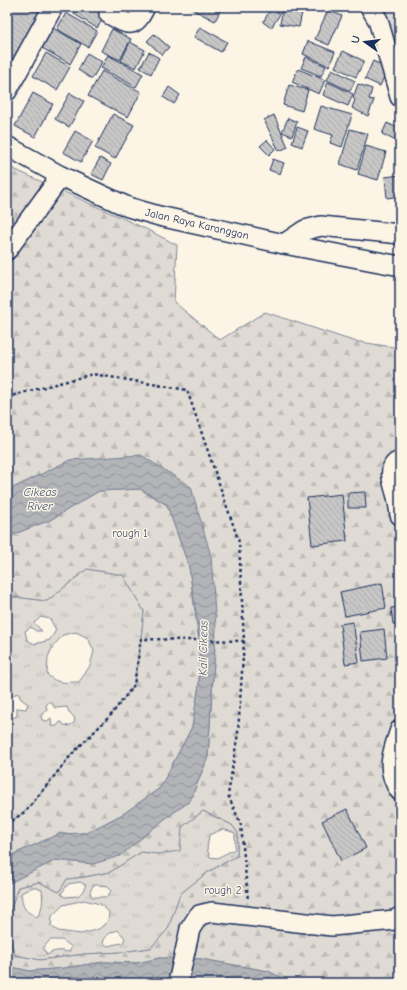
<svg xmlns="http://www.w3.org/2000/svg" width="407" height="990" font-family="'Comic Neue',sans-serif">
  <defs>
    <pattern id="grass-tufts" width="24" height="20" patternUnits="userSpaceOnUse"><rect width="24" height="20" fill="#dfdbd4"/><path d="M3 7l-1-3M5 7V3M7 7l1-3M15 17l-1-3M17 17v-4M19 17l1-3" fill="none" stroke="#bfbcb8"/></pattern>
    <pattern id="forest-firs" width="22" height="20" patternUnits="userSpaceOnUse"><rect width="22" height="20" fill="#dfdbd4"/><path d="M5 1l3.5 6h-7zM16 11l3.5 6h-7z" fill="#bfbcb8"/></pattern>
    <pattern id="water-waves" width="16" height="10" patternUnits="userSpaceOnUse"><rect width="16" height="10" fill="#b2b4b8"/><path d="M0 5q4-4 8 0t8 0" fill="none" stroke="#909399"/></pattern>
    <pattern id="building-back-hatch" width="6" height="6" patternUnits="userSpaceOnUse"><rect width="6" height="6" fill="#c8c7c6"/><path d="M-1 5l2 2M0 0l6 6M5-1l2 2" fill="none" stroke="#ababac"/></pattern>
  </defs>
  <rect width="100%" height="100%" fill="#fcf5e5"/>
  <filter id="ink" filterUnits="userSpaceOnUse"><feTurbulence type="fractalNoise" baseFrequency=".025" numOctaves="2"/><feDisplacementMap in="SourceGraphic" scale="8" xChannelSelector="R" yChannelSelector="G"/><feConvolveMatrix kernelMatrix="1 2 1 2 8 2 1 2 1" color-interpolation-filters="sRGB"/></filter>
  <g filter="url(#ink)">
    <!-- grass -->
    <g fill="url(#grass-tufts)" stroke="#7d8599" fill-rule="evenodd">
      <polygon points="370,7 400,7 400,97"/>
      <path d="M87,569L123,575L144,611L141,639L134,685L111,715L72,754L26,811L7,824V710L10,719L17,716V708L26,709L28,704L21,699L18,693L11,696L7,692V596L47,601ZM41,617L50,619L56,630L50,640L35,644L27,640L25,631L31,627L36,631H42L34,623ZM76,632L88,638L94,651L90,666L79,682C66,682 57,685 47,674L48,657L53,646L63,635ZM50,701L55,708L67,707L69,712L74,717L75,722L69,726L64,725L62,722H60L57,726H52L51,718L47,721L42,720L41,716L44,712L47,711L46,705Z"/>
      <path d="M203,811L232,825L238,833L237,856L208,872L180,894L168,929L151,948L122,952L85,954L40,960L15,955L7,931V920L18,887L39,882L59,892L67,879L84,877L110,872L141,852L158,854L182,827ZM223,829L235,833V849L217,858L210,857L207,849L209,835ZM80,882L86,885L83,891L78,896L65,897L61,894L68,884ZM93,885H98L108,886L111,891L107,897H92L90,892ZM33,887L42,890C43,901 43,909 37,917C23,910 23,908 21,893ZM84,900L100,904L109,912L108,921L99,929L81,934L58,931L51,926L52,916L63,905ZM118,930L125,938L123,943L116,944L108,946L103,943C105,935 111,932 118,930ZM50,940H62L72,947L69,952C60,950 54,950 47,955L43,948Z"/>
    </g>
    <!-- forest -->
    <g fill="url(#forest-firs)" stroke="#7d8599">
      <polygon points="7,166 144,228 177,245 174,302 220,340 265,312 353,341 400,348 400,983 292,983 268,971 201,959 159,958 138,963 104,962 64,968 29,971 7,966 7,931 15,955 40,960 85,954 122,952 151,948 168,929 180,894 208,872 237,856 238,833 232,825 203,811 182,827 180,851 158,854 141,852 110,872 84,877 67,879 59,892 39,882 18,887 7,920 7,884 56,860 93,864 166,818 190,801 208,757 215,646 191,487 70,460 7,491"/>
      <polygon points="140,489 167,505 189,567 199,642 199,685 192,727 160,788 123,814 86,833 59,834 7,857 7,824 26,811 72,754 111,715 134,685 141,639 144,611 123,575 87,569 47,601 7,596 7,537 50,520 99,491"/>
    </g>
    <!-- water -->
    <g fill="url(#water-waves)" stroke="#767f94">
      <polygon points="141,455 191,487 211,556 216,628 208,757 190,801 166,818 120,856 93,864 56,860 7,884 7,857 59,834 86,833 123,814 160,788 192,727 199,685 200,654 198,626 189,567 167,505 140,489 99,491 50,520 7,537 7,491 70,460"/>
      <polygon points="159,958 201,959 268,971 292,983 7,983 7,966 30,971 64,968 104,962 138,963"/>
    </g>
    <!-- building -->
    <g fill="url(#building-back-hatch)" stroke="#1b2f5e">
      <polygon points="7,7 44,7 7,76"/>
      <polygon points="78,7 97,7 107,13 97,28 74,14"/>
      <polygon points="188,7 222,7 215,21"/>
      <polygon points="272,7 276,7 282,11 271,28 263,22"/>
      <polygon points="283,8 302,12 299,27 280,24"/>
      <polygon points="328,10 342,16 329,45 315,39"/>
      <polygon points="66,13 97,31 88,47 57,29"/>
      <polygon points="200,27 227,42 221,52 194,37"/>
      <polygon points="53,28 81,44 70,64 42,48"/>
      <polygon points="112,29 131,39 120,60 101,51"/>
      <polygon points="154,34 169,47 162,55 147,41"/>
      <polygon points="308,41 335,52 329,66 303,54"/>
      <polygon points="130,42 145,50 136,68 121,61"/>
      <polygon points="343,51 364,61 356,77 335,67"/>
      <polygon points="149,52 159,58 151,74 140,68"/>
      <polygon points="46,53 70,67 57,90 33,76"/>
      <polygon points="87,53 102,62 92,79 78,70"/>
      <polygon points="108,55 143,74 136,87 101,68"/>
      <polygon points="306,57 326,66 321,76 301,68"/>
      <polygon points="373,61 388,68 380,86 365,79"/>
      <polygon points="298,69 325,80 319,94 292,82"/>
      <polygon points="332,69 355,81 350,91 327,80"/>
      <polygon points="102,71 141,92 128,117 88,96"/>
      <polygon points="328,82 353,94 348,106 323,95"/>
      <polygon points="358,84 372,89 369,99 374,100 368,116 352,108 355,100 353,98"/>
      <polygon points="289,85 308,90 302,111 283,105"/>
      <polygon points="169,87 180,95 174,104 163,97"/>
      <polygon points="33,93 53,104 35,137 15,126"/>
      <polygon points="70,93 84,101 69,127 55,119"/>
      <polygon points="321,106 352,115 342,147 330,143 333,135 314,129"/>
      <polygon points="113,114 134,125 115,159 95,148"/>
      <polygon points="274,115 288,147 279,151 264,120"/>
      <polygon points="288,118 297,122 292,136 282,132"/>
      <polygon points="387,123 400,129 400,143 382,134"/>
      <polygon points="297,127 308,131 302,147 292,143"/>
      <polygon points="350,129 368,134 357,170 340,164"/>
      <polygon points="75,131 93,141 81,162 63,152"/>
      <polygon points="267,140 275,149 269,155 260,146"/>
      <polygon points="366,146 386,152 378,180 358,174"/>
      <polygon points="100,158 111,164 103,180 91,174"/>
      <polygon points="273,159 284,163 280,174 269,170"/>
      <polygon points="400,175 400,196 387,198 385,177"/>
      <polygon points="365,492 366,508 348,508 348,493"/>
      <polygon points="342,494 347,541 312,545 307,498"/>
      <polygon points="382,583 386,608 345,616 340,592"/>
      <polygon points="400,607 400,624 393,624 391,608"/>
      <polygon points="353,622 359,662 345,664 340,624"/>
      <polygon points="384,629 387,658 363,661 360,632"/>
      <polygon points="347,809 366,848 341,861 322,821"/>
    </g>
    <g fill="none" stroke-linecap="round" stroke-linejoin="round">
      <defs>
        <g id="minor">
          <polyline points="370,7 378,20 400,97"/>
          <path d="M109,14C128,25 134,30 145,7"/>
          <polyline points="7,91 53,7"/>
          <polyline points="7,146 61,176 128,207 159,216 284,244 400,266"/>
          <polyline points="284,244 305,230 321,226 400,234"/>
          <polyline points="7,250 61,176"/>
          <path d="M400,461C386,466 393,483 396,493C398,500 399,508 400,515"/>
          <path d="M400,730C392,753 385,770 400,791"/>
          <polyline points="178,983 190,929 199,915 212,912 332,926 395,920 400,917"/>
        </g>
      </defs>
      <!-- minor casing -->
      <use href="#minor" stroke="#1b2f5e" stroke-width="22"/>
      <!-- path -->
      <g stroke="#1b2f5e" stroke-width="2.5" stroke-dasharray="3 3" stroke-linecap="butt">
        <polyline points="7,397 93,374 187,390 239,542 244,641 238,733 228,795 241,825 248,900"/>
        <polyline points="7,824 26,811 72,754 111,715 134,685 141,639 244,641"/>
      </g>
      <!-- minor -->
      <use href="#minor" stroke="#fcf5e5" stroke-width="19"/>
    </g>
  </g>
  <g text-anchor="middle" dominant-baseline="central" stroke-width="3" stroke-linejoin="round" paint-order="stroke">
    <!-- street labels -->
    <g font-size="11" fill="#1b2f5e" stroke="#fcf5e5">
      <text transform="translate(197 224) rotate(13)">Jalan Raya Karanggan</text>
    </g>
    <!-- park labels -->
    <g font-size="11" fill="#425176" stroke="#fcf5e5">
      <text x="130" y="533">rough 1</text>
      <text x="223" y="890">rough 2</text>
    </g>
    <!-- water labels -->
    <g font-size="12" font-style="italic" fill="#485779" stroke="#fcf5e5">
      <text x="40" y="492">Cikeas<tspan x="40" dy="14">River</tspan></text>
      <text transform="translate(203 648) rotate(-89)">Kali Cikeas</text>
    </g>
  </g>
  <!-- margin -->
  <rect width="407" height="990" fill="none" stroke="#fcf5e5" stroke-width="24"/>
  <rect x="12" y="12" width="383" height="966" fill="none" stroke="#1b2f5e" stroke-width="1.5" filter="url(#ink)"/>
  <!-- north arrow -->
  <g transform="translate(365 42) rotate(284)" stroke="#fcf5e5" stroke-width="3" paint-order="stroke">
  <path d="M0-3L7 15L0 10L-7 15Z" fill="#1b2f5e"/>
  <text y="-6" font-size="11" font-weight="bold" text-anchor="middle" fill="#1b2f5e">U</text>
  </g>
</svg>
